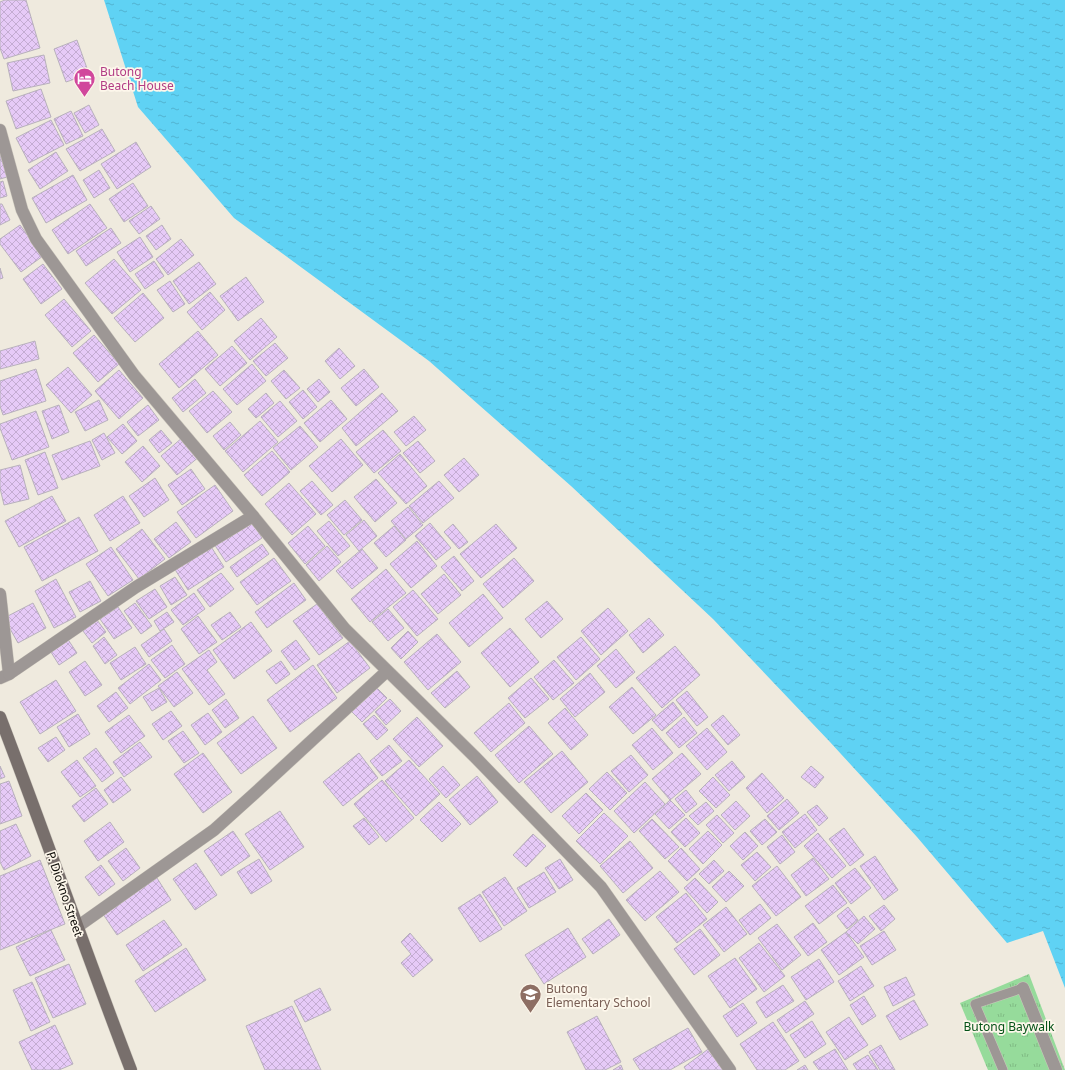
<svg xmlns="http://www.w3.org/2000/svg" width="1065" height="1070" font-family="'Noto Sans',sans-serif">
  <defs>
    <pattern id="park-tufts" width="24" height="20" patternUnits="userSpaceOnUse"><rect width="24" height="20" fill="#96db9b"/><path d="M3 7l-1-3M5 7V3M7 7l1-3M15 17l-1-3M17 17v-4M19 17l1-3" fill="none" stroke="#80bb84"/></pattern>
    <pattern id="water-ripples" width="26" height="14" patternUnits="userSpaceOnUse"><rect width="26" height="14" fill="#5fd2f4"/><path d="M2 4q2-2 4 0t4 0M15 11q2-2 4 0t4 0" fill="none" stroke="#51b3d0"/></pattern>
    <pattern id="building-cross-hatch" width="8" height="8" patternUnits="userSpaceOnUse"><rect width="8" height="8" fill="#e6caf7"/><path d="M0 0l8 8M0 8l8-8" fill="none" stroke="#c4acd2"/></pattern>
  </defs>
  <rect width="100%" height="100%" fill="#efeade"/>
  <!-- park -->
  <polygon fill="url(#park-tufts)" points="1029,974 1065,1070 988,1070 960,1003"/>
  <!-- water -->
  <polygon fill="url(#water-ripples)" points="104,0 1065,0 1065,988 1043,931 1007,943 917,837 830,742 713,619 571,486 429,361 234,218 138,107"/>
  <!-- building -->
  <g fill="url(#building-cross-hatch)" stroke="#b8b1bc">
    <polygon points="5,0 26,0 40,48 4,59 0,48 0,2"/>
    <polygon points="77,40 89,74 66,82 54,49"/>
    <polygon points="44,55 50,83 13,91 7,63"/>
    <polygon points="41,89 51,117 16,129 6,101"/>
    <polygon points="89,105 99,125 85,133 74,113"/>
    <polygon points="71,111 83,136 66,144 54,119"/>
    <polygon points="51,120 64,145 29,163 16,138"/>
    <polygon points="102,129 115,151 80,171 66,149"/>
    <polygon points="136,142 151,167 117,189 101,164"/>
    <polygon points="56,152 68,171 40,189 28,170"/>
    <polygon points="0,154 7,177 0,179"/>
    <polygon points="99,170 110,188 94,198 83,180"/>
    <polygon points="73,175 87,200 46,223 32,198"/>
    <polygon points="3,181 7,196 0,198 0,182"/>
    <polygon points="133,183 148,206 124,222 109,199"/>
    <polygon points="0,204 2,204 10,220 0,225"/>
    <polygon points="90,204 107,228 68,254 52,230"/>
    <polygon points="151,206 160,219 139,234 129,221"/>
    <polygon points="20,225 43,256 21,272 0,244 0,239"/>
    <polygon points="162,225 171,239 156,250 146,236"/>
    <polygon points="111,228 121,243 86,266 76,251"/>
    <polygon points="140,237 153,257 130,272 117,252"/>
    <polygon points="181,239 194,255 168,275 156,259"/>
    <polygon points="114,259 141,290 112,314 85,283"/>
    <polygon points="154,261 164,276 145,289 135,274"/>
    <polygon points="199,262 216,284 189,304 173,281"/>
    <polygon points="43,264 62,289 41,304 23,279"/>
    <polygon points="0,268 3,278 0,279"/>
    <polygon points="246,277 264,302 238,321 220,296"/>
    <polygon points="170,281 185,304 173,312 157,290"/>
    <polygon points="210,292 225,310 202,330 187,312"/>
    <polygon points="143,293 164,318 135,342 114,318"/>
    <polygon points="64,299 91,331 72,347 45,315"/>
    <polygon points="261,318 277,337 250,360 234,341"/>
    <polygon points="198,331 218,355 179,388 159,364"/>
    <polygon points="94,335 119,364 98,382 73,353"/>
    <polygon points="35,341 39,359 0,369 0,351"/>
    <polygon points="275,343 288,358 266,376 253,361"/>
    <polygon points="232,346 247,363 220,386 205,369"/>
    <polygon points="339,348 355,366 340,379 325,361"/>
    <polygon points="252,364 266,381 237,405 223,389"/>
    <polygon points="68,367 92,395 71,413 46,385"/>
    <polygon points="36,369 46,401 3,415 0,406 0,381"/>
    <polygon points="364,369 379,387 356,406 341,388"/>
    <polygon points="119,370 143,398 119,419 95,391"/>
    <polygon points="284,370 300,388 286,399 271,381"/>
    <polygon points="195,379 206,393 183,412 172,398"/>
    <polygon points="319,379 330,392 318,402 307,389"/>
    <polygon points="303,390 317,407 303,419 289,402"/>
    <polygon points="213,391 232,412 207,433 189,411"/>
    <polygon points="266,393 274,403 256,418 248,409"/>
    <polygon points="382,393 398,411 356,446 342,428"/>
    <polygon points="99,400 108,420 85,431 75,412"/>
    <polygon points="331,400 347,419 320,442 304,423"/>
    <polygon points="280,401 297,421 278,437 261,417"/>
    <polygon points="59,405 69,432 52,439 42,411"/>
    <polygon points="148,405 159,420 138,436 127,422"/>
    <polygon points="36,411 49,447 12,460 0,428 0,424"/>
    <polygon points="414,416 426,430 406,446 394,432"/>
    <polygon points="260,421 278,442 243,472 225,451"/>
    <polygon points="230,422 241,435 224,450 213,436"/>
    <polygon points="123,424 137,441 122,454 107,437"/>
    <polygon points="300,426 318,447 291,470 273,448"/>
    <polygon points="161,430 172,443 159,453 149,440"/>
    <polygon points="383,430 401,451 374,473 356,452"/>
    <polygon points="104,433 115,453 102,460 92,440"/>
    <polygon points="183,437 200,456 177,475 161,456"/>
    <polygon points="341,439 363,465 332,492 309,466"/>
    <polygon points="90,441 100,466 62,480 52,455"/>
    <polygon points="418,441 435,461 420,473 403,453"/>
    <polygon points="143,446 160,466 142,482 125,462"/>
    <polygon points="272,451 290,472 262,496 244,475"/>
    <polygon points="45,452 58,488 38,495 25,460"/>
    <polygon points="400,454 427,486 406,504 378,473"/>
    <polygon points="464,458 479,475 459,492 444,475"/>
    <polygon points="20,465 29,499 4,505 0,488 0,470"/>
    <polygon points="191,469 205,489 182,505 168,485"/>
    <polygon points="155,478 169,500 144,517 129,496"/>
    <polygon points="376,479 397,503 375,522 354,497"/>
    <polygon points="312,481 333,505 321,515 300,491"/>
    <polygon points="439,481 454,498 423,523 409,506"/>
    <polygon points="289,483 316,514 292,535 265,504"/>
    <polygon points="215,485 233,511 196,538 177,512"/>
    <polygon points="52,496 66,521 19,547 5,521"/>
    <polygon points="123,496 140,523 110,541 94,515"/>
    <polygon points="345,500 362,520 344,535 327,515"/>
    <polygon points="408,507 423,525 406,539 391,521"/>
    <polygon points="79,517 98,551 42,581 24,547"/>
    <polygon points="251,520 262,538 226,562 214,544"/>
    <polygon points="364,520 377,536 359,551 346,535"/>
    <polygon points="329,521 350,546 338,556 317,531"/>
    <polygon points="176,522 191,542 169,558 154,539"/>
    <polygon points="430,523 451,548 436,560 415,536"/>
    <polygon points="453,524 468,542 459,549 444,532"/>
    <polygon points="496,524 517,548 481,578 460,554"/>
    <polygon points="308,526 325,546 305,564 288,543"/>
    <polygon points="394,526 406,540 386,557 374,543"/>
    <polygon points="142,529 165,559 139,579 116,549"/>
    <polygon points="417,541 437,566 411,588 390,564"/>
    <polygon points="262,544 269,554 237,577 230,567"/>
    <polygon points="210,545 224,567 188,590 174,568"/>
    <polygon points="327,546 341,562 319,581 306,565"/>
    <polygon points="111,547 133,580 108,596 86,564"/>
    <polygon points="362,549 378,568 352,589 336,571"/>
    <polygon points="454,556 474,581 462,591 441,567"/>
    <polygon points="274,558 291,581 257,605 240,582"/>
    <polygon points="514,558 534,581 503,608 483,584"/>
    <polygon points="386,569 406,593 370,622 351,599"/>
    <polygon points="221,573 234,589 210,607 197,590"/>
    <polygon points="444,574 461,595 438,614 421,594"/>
    <polygon points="175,577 187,595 171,605 160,586"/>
    <polygon points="56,579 76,617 54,628 35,591"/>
    <polygon points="90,581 101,601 80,612 69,592"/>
    <polygon points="294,583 306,600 267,628 255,612"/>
    <polygon points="155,589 167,607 149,619 136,601"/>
    <polygon points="413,590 438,619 417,636 393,607"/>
    <polygon points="194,593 205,609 183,625 171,610"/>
    <polygon points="483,594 503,618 469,647 449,623"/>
    <polygon points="547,601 563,619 541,638 525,619"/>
    <polygon points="33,603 46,628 18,643 4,618"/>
    <polygon points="135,603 152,626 141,634 124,611"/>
    <polygon points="317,604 343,638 319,655 293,621"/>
    <polygon points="118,607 132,628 114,639 100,619"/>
    <polygon points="608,608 628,631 601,655 581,631"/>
    <polygon points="388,609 404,628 388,641 372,622"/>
    <polygon points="167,612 174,622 160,631 154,621"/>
    <polygon points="230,612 241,627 222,640 211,625"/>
    <polygon points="198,616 217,642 199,654 181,629"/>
    <polygon points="649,618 664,635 643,653 629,635"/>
    <polygon points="97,620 106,632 92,643 83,631"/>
    <polygon points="251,622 272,651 234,679 213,650"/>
    <polygon points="510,628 539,662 510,687 481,653"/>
    <polygon points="164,629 172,641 149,657 141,645"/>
    <polygon points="408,631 418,642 401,659 391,648"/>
    <polygon points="437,634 461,662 428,690 404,662"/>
    <polygon points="104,637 117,655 105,664 93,646"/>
    <polygon points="581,637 600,659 576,680 557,657"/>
    <polygon points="67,638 77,653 59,665 49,649"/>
    <polygon points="296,640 310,659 295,670 281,651"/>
    <polygon points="350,641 370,668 337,693 317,665"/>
    <polygon points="172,645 185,664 165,678 151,660"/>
    <polygon points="675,646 700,675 662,708 636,678"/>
    <polygon points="135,647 146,664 121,680 110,663"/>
    <polygon points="616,649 635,672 616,688 597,666"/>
    <polygon points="209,650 217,662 207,670 225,694 209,705 182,669"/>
    <polygon points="554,660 574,683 553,700 534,677"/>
    <polygon points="85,661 102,685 85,696 69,672"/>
    <polygon points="281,661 290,674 276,684 266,671"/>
    <polygon points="149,664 161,680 130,704 118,688"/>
    <polygon points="313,665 337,698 290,732 267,700"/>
    <polygon points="457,671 470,687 445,708 431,693"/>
    <polygon points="177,672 193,693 174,707 158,686"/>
    <polygon points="590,673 605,692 575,717 560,699"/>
    <polygon points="531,678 549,699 525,718 508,698"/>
    <polygon points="56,680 76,711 40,734 20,702"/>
    <polygon points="374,685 387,698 362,722 349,709"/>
    <polygon points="632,687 656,715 633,734 609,707"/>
    <polygon points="159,688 167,702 152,711 143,697"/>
    <polygon points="687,691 708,717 697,726 676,700"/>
    <polygon points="116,692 128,708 109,722 97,706"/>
    <polygon points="226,699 239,718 225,728 212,710"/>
    <polygon points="390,699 401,711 386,725 375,712"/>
    <polygon points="673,702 682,714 662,731 652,720"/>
    <polygon points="509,703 525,723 491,752 474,733"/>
    <polygon points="565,708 588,735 571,750 548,723"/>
    <polygon points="171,711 182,726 163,740 152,724"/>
    <polygon points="208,713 222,732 205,745 191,725"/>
    <polygon points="78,714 90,734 69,747 57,727"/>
    <polygon points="129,715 145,736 121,753 105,732"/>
    <polygon points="374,715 388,730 377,740 363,724"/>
    <polygon points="723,715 740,735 728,745 711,725"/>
    <polygon points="253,716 277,748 241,774 217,743"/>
    <polygon points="417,717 443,746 419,767 393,739"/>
    <polygon points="684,717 697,733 679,748 666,733"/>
    <polygon points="529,726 553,754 519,783 495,755"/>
    <polygon points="652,728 673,753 653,770 632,745"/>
    <polygon points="707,728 727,752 707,770 686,746"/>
    <polygon points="183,731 199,753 184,763 168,741"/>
    <polygon points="56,737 65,750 48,762 38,748"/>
    <polygon points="140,742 152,757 124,777 113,762"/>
    <polygon points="389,745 402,761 382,776 370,761"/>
    <polygon points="96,748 114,773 102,782 83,758"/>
    <polygon points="562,751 588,782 551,813 524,782"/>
    <polygon points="203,753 232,792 203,813 174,774"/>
    <polygon points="359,753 378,778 343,806 323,782"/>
    <polygon points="682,753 701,774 670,800 652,779"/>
    <polygon points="631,755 648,775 629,792 611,771"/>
    <polygon points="77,760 96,786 80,797 61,772"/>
    <polygon points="409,760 440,794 416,816 385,781"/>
    <polygon points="732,761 745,777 729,791 715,775"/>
    <polygon points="0,766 5,777 0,779"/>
    <polygon points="443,766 460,785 446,798 429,779"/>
    <polygon points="811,766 824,777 815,788 801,777"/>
    <polygon points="607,772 627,793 610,810 589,789"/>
    <polygon points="762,773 784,798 767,813 746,788"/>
    <polygon points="477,776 498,802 470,825 449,800"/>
    <polygon points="121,777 131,790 113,803 104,790"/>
    <polygon points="713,777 730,795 716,808 699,791"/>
    <polygon points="382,780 414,818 386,842 354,804"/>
    <polygon points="9,781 22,816 0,824 0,784"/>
    <polygon points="645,782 665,804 634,833 614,811"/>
    <polygon points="96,788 108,804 84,822 72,806"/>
    <polygon points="686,790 697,804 686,813 675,799"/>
    <polygon points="586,793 603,810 579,834 562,816"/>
    <polygon points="787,799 799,813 779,830 767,816"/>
    <polygon points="670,800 685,815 669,829 655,814"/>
    <polygon points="736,801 750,816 735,830 721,815"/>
    <polygon points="439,802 461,824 442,842 420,820"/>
    <polygon points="706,802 714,811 698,825 689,816"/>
    <polygon points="817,805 828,818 819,826 807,812"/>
    <polygon points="280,811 304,847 270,870 245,834"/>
    <polygon points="604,813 628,836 600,864 576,841"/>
    <polygon points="805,814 817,830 795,848 782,832"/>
    <polygon points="717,815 734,833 723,843 706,825"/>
    <polygon points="364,818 379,837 369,845 353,826"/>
    <polygon points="686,818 700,833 685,847 671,832"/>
    <polygon points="652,819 679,847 665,859 639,831"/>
    <polygon points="765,819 777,832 762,845 750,831"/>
    <polygon points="110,822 124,842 98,861 84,841"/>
    <polygon points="16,824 31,856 4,870 0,862 0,831"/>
    <polygon points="844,828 864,855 850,866 829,839"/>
    <polygon points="233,831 250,856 221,876 204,851"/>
    <polygon points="708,831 722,845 703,864 689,849"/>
    <polygon points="745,832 758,846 743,860 730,846"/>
    <polygon points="818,833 846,866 832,878 804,846"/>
    <polygon points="533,834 546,846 526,867 513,855"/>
    <polygon points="782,835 795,852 780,864 767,847"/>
    <polygon points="630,841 653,868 623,893 600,866"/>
    <polygon points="126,848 140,868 123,881 108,861"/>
    <polygon points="681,848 700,869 687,881 668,861"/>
    <polygon points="757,852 771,867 755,881 741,865"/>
    <polygon points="875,856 898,890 884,900 860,866"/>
    <polygon points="813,858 829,879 806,896 791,875"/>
    <polygon points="259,859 272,881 251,894 237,872"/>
    <polygon points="560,859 573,880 559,889 545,868"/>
    <polygon points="40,860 65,924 0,950 0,876"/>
    <polygon points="714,860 724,871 709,884 699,874"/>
    <polygon points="196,863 217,895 195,910 173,879"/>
    <polygon points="101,865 115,884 99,896 85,877"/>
    <polygon points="777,866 801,897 776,916 752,886"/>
    <polygon points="855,868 871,888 851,904 835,883"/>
    <polygon points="660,871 679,892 645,921 626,900"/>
    <polygon points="729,871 744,886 726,902 712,887"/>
    <polygon points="544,872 556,892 529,908 517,888"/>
    <polygon points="505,877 527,911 504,926 482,892"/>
    <polygon points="157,878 171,900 117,935 103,914"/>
    <polygon points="695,878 718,902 707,913 684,888"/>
    <polygon points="833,885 847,903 819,924 805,906"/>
    <polygon points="686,893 707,919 677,943 656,917"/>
    <polygon points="480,894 502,929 480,942 458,908"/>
    <polygon points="760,904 771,918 750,935 739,920"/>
    <polygon points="884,905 895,919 881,931 869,916"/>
    <polygon points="726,907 747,934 724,952 703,925"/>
    <polygon points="848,907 858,920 847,929 837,916"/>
    <polygon points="864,916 875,929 858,944 846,932"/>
    <polygon points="609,919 620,935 593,954 582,939"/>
    <polygon points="164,920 182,945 143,971 126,945"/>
    <polygon points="813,923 827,942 808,956 794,937"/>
    <polygon points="777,924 801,955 782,970 758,938"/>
    <polygon points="568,928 586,957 544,984 525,955"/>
    <polygon points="700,929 720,955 694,975 674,949"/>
    <polygon points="51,930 65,960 30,976 16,947"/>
    <polygon points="884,931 896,950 872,965 860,946"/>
    <polygon points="846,932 864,957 839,975 821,950"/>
    <polygon points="410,933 433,960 413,977 401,963 411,954 401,942"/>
    <polygon points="759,943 785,976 764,992 739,958"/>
    <polygon points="186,948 206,980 155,1012 135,981"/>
    <polygon points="735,958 757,989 730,1008 708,976"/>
    <polygon points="819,959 834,982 806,1000 791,977"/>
    <polygon points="69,964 86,1004 53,1018 35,978"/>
    <polygon points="861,966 874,986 850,1001 838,981"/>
    <polygon points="906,977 915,995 893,1006 884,987"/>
    <polygon points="32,982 50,1022 31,1031 13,990"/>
    <polygon points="783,985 794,1001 766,1018 756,1002"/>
    <polygon points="320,988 331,1010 305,1022 294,1001"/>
    <polygon points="864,996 876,1016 862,1025 850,1005"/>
    <polygon points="914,1000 928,1025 900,1040 886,1016"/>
    <polygon points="805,1001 814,1014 786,1033 777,1020"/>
    <polygon points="743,1003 757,1023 737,1037 723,1016"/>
    <polygon points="292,1006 321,1070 265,1070 246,1026"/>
    <polygon points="597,1016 621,1062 605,1070 586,1070 567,1032"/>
    <polygon points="849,1017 868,1045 845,1060 826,1032"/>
    <polygon points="812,1021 826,1044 805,1058 790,1035"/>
    <polygon points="773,1022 799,1061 785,1070 757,1070 740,1044"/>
    <polygon points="55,1025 73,1064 59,1070 32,1070 19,1042"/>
    <polygon points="688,1028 702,1052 670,1070 640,1070 633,1059"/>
    <polygon points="881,1045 895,1070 880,1070 869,1052"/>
    <polygon points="711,1047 728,1070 686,1070 684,1067"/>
    <polygon points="835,1049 848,1070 819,1070 813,1062"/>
    <polygon points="868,1055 878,1070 857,1070 853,1064"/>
    <polygon points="621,1065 623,1070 613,1070"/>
    <polygon points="805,1065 808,1070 797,1070"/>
  </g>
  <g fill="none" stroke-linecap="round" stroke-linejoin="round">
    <defs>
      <polyline id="lane" points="1003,1070 975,1004 1023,988"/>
      <g id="street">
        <polyline points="0,130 22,210 36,239 134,375 253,516 345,629 475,757 601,887 730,1070"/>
        <polyline points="0,594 9,674 0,678"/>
        <polyline points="9,674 136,587 253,516"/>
        <polyline points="77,927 214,830 255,793 387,671"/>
        <polyline points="1023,988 1056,1070"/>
      </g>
      <path id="secondary" d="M0,717C45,834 86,953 131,1070"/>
    </defs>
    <!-- lane casing -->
    <use href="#lane" stroke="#cbc6bc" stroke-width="10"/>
    <!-- street casing -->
    <use href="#street" stroke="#cbc6bc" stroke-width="13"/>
    <!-- secondary casing -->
    <use href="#secondary" stroke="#cbc6bc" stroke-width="13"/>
    <!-- lane -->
    <use href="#lane" stroke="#9d9795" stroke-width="9"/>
    <!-- street -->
    <use href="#street" stroke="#9d9795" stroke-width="12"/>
    <!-- secondary -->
    <use href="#secondary" stroke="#786f6c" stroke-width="12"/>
  </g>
  <!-- icons -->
  <defs>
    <symbol id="hotel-pin" viewBox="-11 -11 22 30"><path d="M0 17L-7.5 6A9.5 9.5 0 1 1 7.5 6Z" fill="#d1479c" stroke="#fdf7eb"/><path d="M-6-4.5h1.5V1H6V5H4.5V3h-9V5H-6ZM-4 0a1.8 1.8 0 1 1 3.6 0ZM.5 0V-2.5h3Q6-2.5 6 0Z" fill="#fff"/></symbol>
    <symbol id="school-pin" viewBox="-11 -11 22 30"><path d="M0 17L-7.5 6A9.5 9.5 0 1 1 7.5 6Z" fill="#8d6e63" stroke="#fdf7eb"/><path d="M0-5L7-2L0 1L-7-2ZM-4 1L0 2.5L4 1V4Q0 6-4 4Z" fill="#fff"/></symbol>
  </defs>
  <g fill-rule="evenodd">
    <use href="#hotel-pin" x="72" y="66" width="25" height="34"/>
    <use href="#school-pin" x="518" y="982" width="25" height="34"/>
  </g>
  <g text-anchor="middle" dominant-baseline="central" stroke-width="3.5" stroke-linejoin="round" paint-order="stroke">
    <!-- hotel labels -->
    <g font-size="12" fill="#b23c85" stroke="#fdf7eb" text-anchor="start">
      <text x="100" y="71">Butong<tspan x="100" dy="14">Beach House</tspan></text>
    </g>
    <!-- street labels -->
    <g font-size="12" fill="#0e0c08" stroke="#fdf7eb">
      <text transform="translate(65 894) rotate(71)">P. Diokno Street</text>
    </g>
    <!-- education labels -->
    <g font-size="12" fill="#785e54" stroke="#fdf7eb" text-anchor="start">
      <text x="546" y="988">Butong<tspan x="546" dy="14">Elementary School</tspan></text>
    </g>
    <!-- park labels -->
    <g font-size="12" fill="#035217" stroke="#fdf7eb">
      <text x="1009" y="1026">Butong Baywalk</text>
    </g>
  </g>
</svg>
